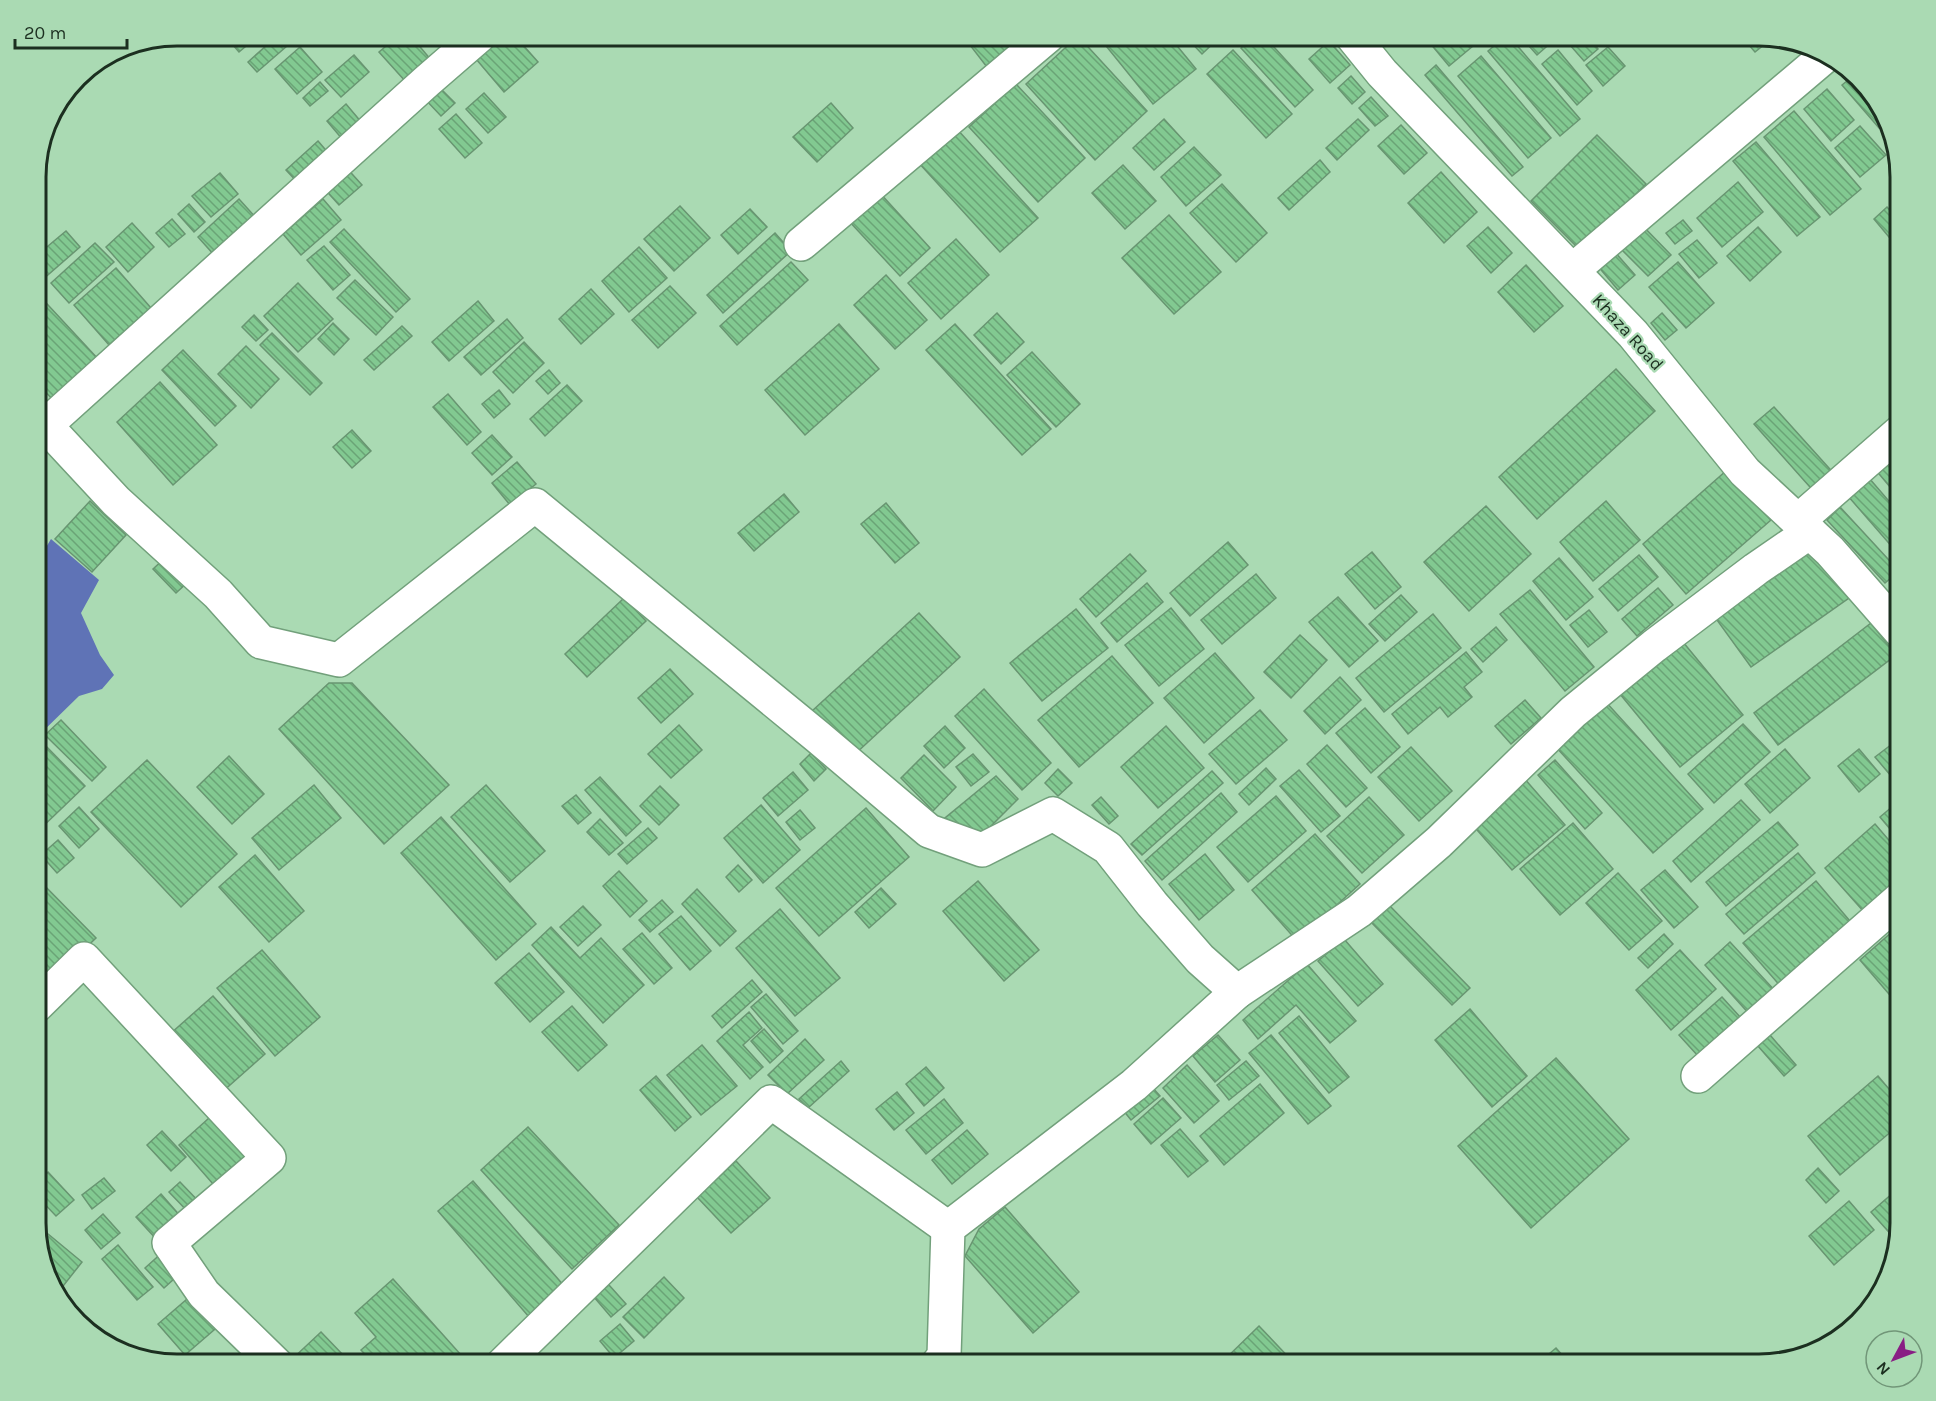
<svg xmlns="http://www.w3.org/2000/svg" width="1936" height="1401" font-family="Karla,sans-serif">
  <defs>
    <pattern id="building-back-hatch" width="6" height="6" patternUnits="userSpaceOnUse" patternTransform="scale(1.5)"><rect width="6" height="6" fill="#82c991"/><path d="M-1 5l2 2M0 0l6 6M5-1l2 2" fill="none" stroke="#6aa476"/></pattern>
  </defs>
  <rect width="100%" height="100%" fill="#aadab3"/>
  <!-- water -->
  <polygon fill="#5f73b6" points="51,539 99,580 81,613 100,655 114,675 102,689 79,696 36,738 36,564"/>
  <!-- building -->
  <g fill="url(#building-back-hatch)" stroke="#689571" stroke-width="1.5">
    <polygon points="225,36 258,36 239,52"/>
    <polygon points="277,36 287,46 257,72 248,62"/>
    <polygon points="398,36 411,36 431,60 406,82 379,52"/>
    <polygon points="491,36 515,36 538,62 504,92 471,53"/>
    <polygon points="963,36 1035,36 990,71"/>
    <polygon points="1078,36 1147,111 1095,160 1026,84"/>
    <polygon points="1098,36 1169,36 1196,69 1153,104"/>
    <polygon points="1185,36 1221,36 1202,54"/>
    <polygon points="1255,36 1264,36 1313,90 1295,107 1241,48"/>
    <polygon points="1424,36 1485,36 1449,66"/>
    <polygon points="1506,36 1509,36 1580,119 1560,136 1488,51"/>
    <polygon points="1520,36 1549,36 1553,41 1537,55"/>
    <polygon points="1562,36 1587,36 1598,49 1584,61"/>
    <polygon points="1741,36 1759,36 1770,40 1755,52"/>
    <polygon points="1329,41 1350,65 1330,83 1309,59"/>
    <polygon points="300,47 322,72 297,94 275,69"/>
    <polygon points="1608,47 1625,66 1603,86 1586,65"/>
    <polygon points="1233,50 1292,114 1266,138 1207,74"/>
    <polygon points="1558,50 1592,91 1577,105 1542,64"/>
    <polygon points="354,55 369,72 341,97 325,80"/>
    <polygon points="1481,56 1551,138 1528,158 1458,76"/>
    <polygon points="1436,65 1523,167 1512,176 1425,75"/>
    <polygon points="1351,76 1365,92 1352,104 1338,88"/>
    <polygon points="1853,76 1885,114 1887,121 1879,128 1842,85"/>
    <polygon points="320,82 328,91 310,106 303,98"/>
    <polygon points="1016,84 1085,158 1038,202 969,127"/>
    <polygon points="437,85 455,103 441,116 424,98"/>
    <polygon points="1827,89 1854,120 1831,141 1804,109"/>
    <polygon points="484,93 506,117 488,133 466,109"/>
    <polygon points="1371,97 1388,116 1375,126 1359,108"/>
    <polygon points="831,103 853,128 817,162 793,137"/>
    <polygon points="346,104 362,123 343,140 327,121"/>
    <polygon points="1794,111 1861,189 1830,215 1764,137"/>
    <polygon points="456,114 482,143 465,158 439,129"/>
    <polygon points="1164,119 1185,142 1154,170 1133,148"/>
    <polygon points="1358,119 1369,130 1337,160 1326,148"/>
    <polygon points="1401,125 1427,153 1404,174 1378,146"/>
    <polygon points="1860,126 1886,155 1860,177 1835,148"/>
    <polygon points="956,128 1038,218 1000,252 918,162"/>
    <polygon points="1889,131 1893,146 1891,147 1883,136"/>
    <polygon points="1597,135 1646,184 1580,250 1531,201"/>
    <polygon points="318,141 330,155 299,184 286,170"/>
    <polygon points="1756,142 1820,217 1797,236 1733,161"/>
    <polygon points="1194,147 1221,175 1186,206 1161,177"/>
    <polygon points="1320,160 1330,172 1289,210 1278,198"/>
    <polygon points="343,164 362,185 339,205 321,185"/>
    <polygon points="1123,165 1156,201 1125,229 1092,193"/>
    <polygon points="1441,172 1477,212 1444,243 1408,203"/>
    <polygon points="220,173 238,194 211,217 192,196"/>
    <polygon points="1738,182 1763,212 1722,247 1697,218"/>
    <polygon points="1222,184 1267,233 1236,262 1190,213"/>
    <polygon points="879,192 930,248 900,276 848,220"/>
    <polygon points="239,199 257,219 215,256 198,237"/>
    <polygon points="323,199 341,220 301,255 283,234"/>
    <polygon points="189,204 205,222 194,232 178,214"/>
    <polygon points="680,206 710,238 674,271 644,239"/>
    <polygon points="1887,207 1900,222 1899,249 1874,219"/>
    <polygon points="750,209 767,227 738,254 721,235"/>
    <polygon points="1169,215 1221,272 1174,314 1122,258"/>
    <polygon points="172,219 185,234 169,247 156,233"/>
    <polygon points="1683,220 1692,231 1675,244 1666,233"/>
    <polygon points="1639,222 1671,255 1648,276 1616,244"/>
    <polygon points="132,223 154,247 128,272 106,247"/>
    <polygon points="1488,227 1512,253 1491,273 1467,246"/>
    <polygon points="1758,227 1781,252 1750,281 1727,256"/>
    <polygon points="344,229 410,299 396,312 330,242"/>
    <polygon points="66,231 80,247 41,281 36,275 36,256"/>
    <polygon points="775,233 791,251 723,313 707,295"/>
    <polygon points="956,239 989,275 941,319 908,283"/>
    <polygon points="1697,240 1717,263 1699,278 1679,254"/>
    <polygon points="95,243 114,262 69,303 51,283"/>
    <polygon points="324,246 350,275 333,290 307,260"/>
    <polygon points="639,247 667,278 629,312 602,281"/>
    <polygon points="1614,251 1635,275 1618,290 1597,265"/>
    <polygon points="791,262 808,280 737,345 720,326"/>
    <polygon points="1678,262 1714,303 1686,328 1649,287"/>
    <polygon points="1526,265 1563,306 1534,332 1498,292"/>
    <polygon points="116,268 151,308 109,345 74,305"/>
    <polygon points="886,275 927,320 895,349 854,305"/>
    <polygon points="355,280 393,317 376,335 337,298"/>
    <polygon points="298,283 333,319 298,352 264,316"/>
    <polygon points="670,286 696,313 658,348 632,320"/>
    <polygon points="591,289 614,314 581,344 559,319"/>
    <polygon points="36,292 99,360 55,402 36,382"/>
    <polygon points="478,301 494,321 449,361 432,342"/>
    <polygon points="997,313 1024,342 1001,364 974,335"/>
    <polygon points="1662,313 1677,330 1665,340 1651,323"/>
    <polygon points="254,315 268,330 256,341 242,327"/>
    <polygon points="507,319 523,338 481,375 464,357"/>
    <polygon points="333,323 349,339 334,355 318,339"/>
    <polygon points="839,324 879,369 805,435 765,390"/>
    <polygon points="955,324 1051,429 1022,455 926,350"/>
    <polygon points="402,326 412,336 374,370 364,360"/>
    <polygon points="272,333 322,383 310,395 260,345"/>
    <polygon points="524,342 544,363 513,393 493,372"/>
    <polygon points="246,346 279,379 251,408 218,374"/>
    <polygon points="183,350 236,406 215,426 162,370"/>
    <polygon points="1032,352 1080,404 1056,427 1007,375"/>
    <polygon points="1616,369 1655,411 1537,519 1499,477"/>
    <polygon points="549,370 560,383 548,394 536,381"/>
    <polygon points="160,382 217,445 173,485 117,422"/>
    <polygon points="567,385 582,401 545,436 530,419"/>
    <polygon points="499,390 510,404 494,418 482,404"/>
    <polygon points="448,394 481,432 467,445 433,407"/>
    <polygon points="1774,407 1837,477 1817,495 1754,424"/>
    <polygon points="352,430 371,451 352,468 333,447"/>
    <polygon points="492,435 512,457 492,475 472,453"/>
    <polygon points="1888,457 1900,471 1900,499 1875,469"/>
    <polygon points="517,462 536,484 510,505 492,483"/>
    <polygon points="1727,470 1771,520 1686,594 1643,544"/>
    <polygon points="1869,478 1900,514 1900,556 1848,496"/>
    <polygon points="784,494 799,512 754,551 738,533"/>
    <polygon points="90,501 126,535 92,572 55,539"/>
    <polygon points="1606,501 1640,540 1593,581 1560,542"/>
    <polygon points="886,503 919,543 895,563 861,524"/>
    <polygon points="1486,506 1531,554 1469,611 1424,562"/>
    <polygon points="1840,507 1899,571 1885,583 1827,520"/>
    <polygon points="1807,540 1849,598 1751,667 1709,609"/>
    <polygon points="1228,542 1248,565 1190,616 1170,593"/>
    <polygon points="1372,552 1401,587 1375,609 1345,574"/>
    <polygon points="1130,554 1146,571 1096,617 1080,599"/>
    <polygon points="1639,555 1658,577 1618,611 1599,589"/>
    <polygon points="166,557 189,581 176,593 153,569"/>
    <polygon points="1559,558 1593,597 1566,620 1533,581"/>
    <polygon points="1256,574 1276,598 1222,644 1201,620"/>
    <polygon points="1900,580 1900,594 1893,586"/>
    <polygon points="1147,583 1163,602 1117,642 1101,623"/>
    <polygon points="1658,588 1673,605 1637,636 1622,619"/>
    <polygon points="1530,590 1594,667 1565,691 1500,614"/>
    <polygon points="1401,595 1417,612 1385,641 1369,624"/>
    <polygon points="1338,597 1378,641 1349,667 1309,622"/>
    <polygon points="624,598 646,621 587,677 565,654"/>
    <polygon points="1171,608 1204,649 1159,686 1125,645"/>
    <polygon points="1076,609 1108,648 1042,701 1010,663"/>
    <polygon points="1589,610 1607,632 1588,647 1570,625"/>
    <polygon points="919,613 960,657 854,755 812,711"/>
    <polygon points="1433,614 1461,648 1384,712 1356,678"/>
    <polygon points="1871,623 1896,655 1778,745 1754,713"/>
    <polygon points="1496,627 1507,640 1483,662 1471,649"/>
    <polygon points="1300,635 1327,660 1291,698 1264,672"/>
    <polygon points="1683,642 1743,715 1680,767 1620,694"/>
    <polygon points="1466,652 1482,672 1464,687 1472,697 1448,717 1440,707 1408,734 1392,714"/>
    <polygon points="1215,653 1254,698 1204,743 1164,698"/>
    <polygon points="1112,656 1153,703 1079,767 1038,720"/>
    <polygon points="670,669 693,694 661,723 638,698"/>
    <polygon points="1340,677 1361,700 1325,734 1304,711"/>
    <polygon points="329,683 352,683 449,785 384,844 279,729"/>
    <polygon points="984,689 1051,763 1022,790 955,716"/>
    <polygon points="1525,700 1541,718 1511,744 1495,726"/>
    <polygon points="1605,701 1703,809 1653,853 1555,746"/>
    <polygon points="1365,708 1400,747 1371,773 1336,733"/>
    <polygon points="1260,710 1287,740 1236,784 1209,754"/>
    <polygon points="61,720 106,767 92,781 45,735"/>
    <polygon points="1743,724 1770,752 1714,803 1688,774"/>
    <polygon points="679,725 702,750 671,778 648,754"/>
    <polygon points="945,726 965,748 944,768 924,746"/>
    <polygon points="1166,726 1204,768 1158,808 1121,767"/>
    <polygon points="1900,738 1900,769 1891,776 1875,757"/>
    <polygon points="42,742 85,786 36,833 36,748"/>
    <polygon points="1327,745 1367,788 1346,807 1307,764"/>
    <polygon points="1411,747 1452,791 1419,821 1378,777"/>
    <polygon points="1785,749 1810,778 1770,813 1745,784"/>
    <polygon points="1859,749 1880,774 1859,792 1838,766"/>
    <polygon points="811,753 826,769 814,781 800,764"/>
    <polygon points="973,754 989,772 971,786 956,767"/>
    <polygon points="924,755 956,787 933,811 901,778"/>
    <polygon points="229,756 264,794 232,824 197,787"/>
    <polygon points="147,760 237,854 181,907 91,812"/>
    <polygon points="1555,760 1602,813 1585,829 1538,775"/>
    <polygon points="1266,768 1276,779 1249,805 1239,794"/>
    <polygon points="1058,769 1072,783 1058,796 1045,783"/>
    <polygon points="1299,770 1340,816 1321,832 1280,786"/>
    <polygon points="1212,771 1223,783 1142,855 1131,844"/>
    <polygon points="793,772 808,790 778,816 763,798"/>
    <polygon points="996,776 1018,799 979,838 945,818"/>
    <polygon points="600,777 641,822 626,836 585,790"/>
    <polygon points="1523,777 1565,825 1512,870 1471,823"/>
    <polygon points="314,785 341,818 279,870 252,838"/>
    <polygon points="486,785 545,851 510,882 451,817"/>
    <polygon points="660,786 679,805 659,825 640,806"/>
    <polygon points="1221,793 1237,812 1162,880 1145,861"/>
    <polygon points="576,795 591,813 578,824 562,806"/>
    <polygon points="1276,796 1306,831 1248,882 1217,847"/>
    <polygon points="1101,797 1118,816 1109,824 1092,805"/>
    <polygon points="1369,797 1404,835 1362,873 1327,836"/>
    <polygon points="1741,800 1760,820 1691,882 1673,861"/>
    <polygon points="1900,800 1900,841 1880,817"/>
    <polygon points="761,805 800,850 763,883 724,838"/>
    <polygon points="79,807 99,829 79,848 59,826"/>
    <polygon points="866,808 909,857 819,936 776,888"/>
    <polygon points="800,810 815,828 800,840 786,822"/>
    <polygon points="441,817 536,924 496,960 401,853"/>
    <polygon points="600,819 623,843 609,855 587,832"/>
    <polygon points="1778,822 1798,845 1726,906 1706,882"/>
    <polygon points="1573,823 1613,869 1560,915 1520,869"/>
    <polygon points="1875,824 1900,853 1900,880 1864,912 1825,868"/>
    <polygon points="648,828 657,838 627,864 618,854"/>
    <polygon points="1315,834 1360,884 1297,941 1252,890"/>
    <polygon points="58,840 74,858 57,873 41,855"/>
    <polygon points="1798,853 1815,873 1744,934 1726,914"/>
    <polygon points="1205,854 1234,890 1199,920 1169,884"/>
    <polygon points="255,855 304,911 269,942 219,887"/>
    <polygon points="738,865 752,880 739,892 726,877"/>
    <polygon points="1665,870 1698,907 1674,928 1641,890"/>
    <polygon points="619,871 647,901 630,917 603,886"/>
    <polygon points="1618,873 1662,921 1629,950 1586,903"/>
    <polygon points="39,880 96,938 50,982 36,968 36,882"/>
    <polygon points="978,881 1039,950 1004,981 943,911"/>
    <polygon points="1816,881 1855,927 1783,989 1743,943"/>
    <polygon points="881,888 896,904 869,928 855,912"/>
    <polygon points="697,889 736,931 720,946 682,904"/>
    <polygon points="662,900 673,912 650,932 639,920"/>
    <polygon points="1387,903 1470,988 1452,1005 1369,920"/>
    <polygon points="583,906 601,925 578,946 560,927"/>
    <polygon points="780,909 840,978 795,1016 736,948"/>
    <polygon points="681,916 711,951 690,970 659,934"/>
    <polygon points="1900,925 1900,1007 1860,960"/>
    <polygon points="551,927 580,958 601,938 644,985 603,1023 532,945"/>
    <polygon points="642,933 672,968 654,984 623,949"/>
    <polygon points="1664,934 1673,944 1648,968 1638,958"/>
    <polygon points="1344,939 1383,984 1358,1006 1318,961"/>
    <polygon points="1730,942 1777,993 1752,1017 1705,965"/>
    <polygon points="262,950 320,1017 275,1056 217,988"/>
    <polygon points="1680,950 1716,989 1671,1030 1636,990"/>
    <polygon points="529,953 564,992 530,1022 495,983"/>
    <polygon points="1307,964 1356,1021 1330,1043 1296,1005 1258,1039 1243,1020"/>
    <polygon points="752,980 762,992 722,1028 712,1016"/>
    <polygon points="766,994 798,1031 783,1044 751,1007"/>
    <polygon points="213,996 265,1054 221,1093 170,1034"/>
    <polygon points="1722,997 1741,1018 1698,1056 1679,1035"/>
    <polygon points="572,1006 607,1045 578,1071 542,1032"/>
    <polygon points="1470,1009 1527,1076 1492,1107 1435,1040"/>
    <polygon points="749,1012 762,1028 743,1045 763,1067 750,1079 717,1041"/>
    <polygon points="1299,1016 1349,1077 1329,1093 1279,1033"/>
    <polygon points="764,1029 783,1051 770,1063 751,1041"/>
    <polygon points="1218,1035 1240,1060 1215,1082 1193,1056"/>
    <polygon points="1271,1035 1331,1106 1308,1124 1249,1053"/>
    <polygon points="1770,1035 1796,1065 1784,1076 1758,1046"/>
    <polygon points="805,1039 824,1060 787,1094 768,1075"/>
    <polygon points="702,1045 737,1086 701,1115 667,1075"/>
    <polygon points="1556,1058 1629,1139 1531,1228 1458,1146"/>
    <polygon points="841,1061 849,1071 808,1108 799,1099"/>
    <polygon points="1246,1061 1259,1076 1229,1100 1217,1085"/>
    <polygon points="1187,1065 1219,1101 1194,1123 1163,1088"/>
    <polygon points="926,1067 944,1088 924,1106 906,1084"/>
    <polygon points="656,1076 691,1117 675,1131 640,1090"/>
    <polygon points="1878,1076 1900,1102 1900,1124 1840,1175 1808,1136"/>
    <polygon points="1260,1084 1284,1113 1224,1165 1200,1136"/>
    <polygon points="1152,1087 1160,1096 1131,1120 1123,1110"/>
    <polygon points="897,1092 914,1113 894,1130 876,1109"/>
    <polygon points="1163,1098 1181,1118 1151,1144 1134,1124"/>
    <polygon points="944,1099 963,1123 926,1154 906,1130"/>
    <polygon points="219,1109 260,1156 220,1192 179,1145"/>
    <polygon points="528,1127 619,1225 572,1269 481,1170"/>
    <polygon points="1180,1129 1208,1161 1188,1177 1161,1145"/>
    <polygon points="967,1130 988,1154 952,1184 932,1160"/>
    <polygon points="162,1131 186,1157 171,1171 147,1145"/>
    <polygon points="736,1161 770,1198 731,1233 697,1197"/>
    <polygon points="1818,1168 1839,1191 1826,1203 1806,1180"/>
    <polygon points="48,1172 74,1200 56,1216 36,1195 36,1184"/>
    <polygon points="104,1178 115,1191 92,1209 82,1195"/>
    <polygon points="473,1181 565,1287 529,1317 438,1211"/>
    <polygon points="180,1182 204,1207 193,1217 169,1192"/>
    <polygon points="1900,1187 1900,1224 1895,1239 1871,1212"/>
    <polygon points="161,1194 182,1218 157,1240 136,1217"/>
    <polygon points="1849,1201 1874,1230 1834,1265 1809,1236"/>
    <polygon points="1005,1207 1079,1292 1033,1333 965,1256 979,1229"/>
    <polygon points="103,1214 120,1233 101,1249 85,1230"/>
    <polygon points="36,1224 82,1262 60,1290 51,1282 36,1233"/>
    <polygon points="118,1245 153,1287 137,1300 102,1259"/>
    <polygon points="165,1250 184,1270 164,1288 145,1268"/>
    <polygon points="664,1277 684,1298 644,1338 623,1317"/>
    <polygon points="393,1279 470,1365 375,1365 361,1350 376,1337 355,1313"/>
    <polygon points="609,1285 626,1304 611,1317 594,1297"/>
    <polygon points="194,1293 221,1324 185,1355 158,1324"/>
    <polygon points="63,1300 81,1318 78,1321 62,1302"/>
    <polygon points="620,1324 634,1341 614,1358 600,1341"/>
    <polygon points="86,1325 98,1338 92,1336 84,1327"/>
    <polygon points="1259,1326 1296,1365 1219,1365"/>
    <polygon points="321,1332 345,1357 336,1365 293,1365 290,1361"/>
    <polygon points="1556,1348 1571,1365 1536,1365"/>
  </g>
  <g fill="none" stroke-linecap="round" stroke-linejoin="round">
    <defs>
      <g id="street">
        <polyline points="1352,36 1382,73 1633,334 1745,472 1830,551 1900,631"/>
        <polyline points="801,244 1048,36"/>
        <polyline points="1573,270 1823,58"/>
        <polyline points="36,415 116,501 218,594 261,642 339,660 535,505 818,737 929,831 982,850 1053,814 1108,848 1152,904 1200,959 1237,992 1359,911 1439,842 1573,712 1654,646 1756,569 1810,532"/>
        <polyline points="36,434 427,81 479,36"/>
        <polyline points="1798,521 1900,432"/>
        <polyline points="36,1006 84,959 269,1158 169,1243 204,1294 277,1365"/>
        <polyline points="1698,1076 1900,899"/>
        <polyline points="502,1365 771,1102 948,1228"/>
        <polyline points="937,1365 944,1356 948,1228 1134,1085 1237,992"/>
      </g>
    </defs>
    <!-- street casing -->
    <use href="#street" stroke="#72a07b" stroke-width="36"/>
    <!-- street -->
    <use href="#street" stroke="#fff" stroke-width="33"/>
  </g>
  <g text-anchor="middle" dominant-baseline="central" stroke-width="4.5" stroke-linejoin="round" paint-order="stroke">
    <!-- street labels -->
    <g font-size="18" fill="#1c2f20" stroke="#aadab3">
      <text transform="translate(1628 332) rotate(48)">Khaza Road</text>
    </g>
  </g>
  <!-- crop -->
  <path d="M0 0H1936V1401H0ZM177 46H1759A131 131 0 0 1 1890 177V1223A131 131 0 0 1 1759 1354H177A131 131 0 0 1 46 1223V177A131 131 0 0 1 177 46Z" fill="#aadab3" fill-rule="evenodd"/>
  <path fill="none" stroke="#1c2f20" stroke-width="3" d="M177 46H1759A131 131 0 0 1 1890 177V1223A131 131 0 0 1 1759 1354H177A131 131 0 0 1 46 1223V177A131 131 0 0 1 177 46Z"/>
  <!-- north arrow -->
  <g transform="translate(1894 1359) rotate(229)"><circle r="28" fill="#aadab3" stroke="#719678" stroke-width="1.5"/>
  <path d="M0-4.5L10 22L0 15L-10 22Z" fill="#891e84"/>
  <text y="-9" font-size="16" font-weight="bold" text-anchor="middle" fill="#1c2f20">N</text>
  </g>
  <!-- scale -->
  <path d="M15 39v9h112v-9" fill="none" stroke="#1c2f20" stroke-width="3"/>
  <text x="24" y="39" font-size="18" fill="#1c2f20" stroke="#aadab3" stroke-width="4.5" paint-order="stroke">20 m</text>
</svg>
